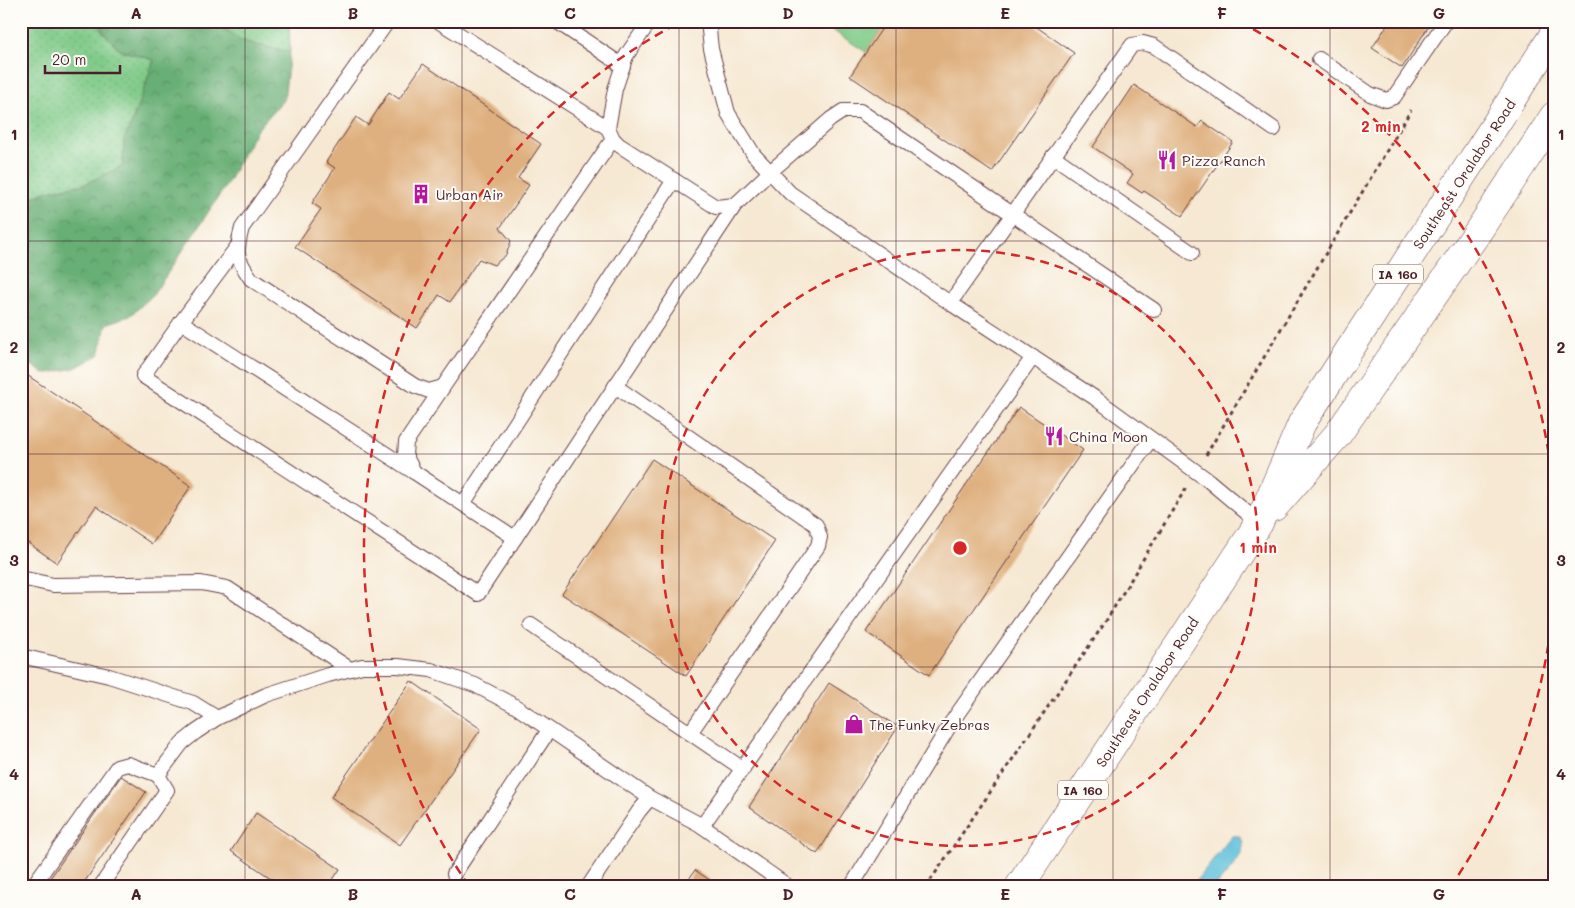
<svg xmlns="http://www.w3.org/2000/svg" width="1575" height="908" font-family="Mali,sans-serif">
  <defs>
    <pattern id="grass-dots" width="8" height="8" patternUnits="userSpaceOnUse" patternTransform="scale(1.25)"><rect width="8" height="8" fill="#80cb89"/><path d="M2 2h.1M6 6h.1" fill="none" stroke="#70ae76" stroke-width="1.8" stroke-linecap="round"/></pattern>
    <pattern id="forest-crowns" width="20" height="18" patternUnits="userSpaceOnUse" patternTransform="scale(1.25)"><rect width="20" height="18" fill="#68af75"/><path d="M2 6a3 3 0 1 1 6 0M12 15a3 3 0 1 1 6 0" fill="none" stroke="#588e60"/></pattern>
  </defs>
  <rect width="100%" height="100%" fill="#fdfcf7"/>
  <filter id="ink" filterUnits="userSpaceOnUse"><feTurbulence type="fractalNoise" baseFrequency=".02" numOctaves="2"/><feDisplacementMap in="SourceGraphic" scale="10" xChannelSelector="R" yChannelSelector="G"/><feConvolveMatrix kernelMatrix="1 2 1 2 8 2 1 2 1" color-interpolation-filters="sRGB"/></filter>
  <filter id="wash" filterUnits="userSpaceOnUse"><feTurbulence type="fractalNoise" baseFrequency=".0096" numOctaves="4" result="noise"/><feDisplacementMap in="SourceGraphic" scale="20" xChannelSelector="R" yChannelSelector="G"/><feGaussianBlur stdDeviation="1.12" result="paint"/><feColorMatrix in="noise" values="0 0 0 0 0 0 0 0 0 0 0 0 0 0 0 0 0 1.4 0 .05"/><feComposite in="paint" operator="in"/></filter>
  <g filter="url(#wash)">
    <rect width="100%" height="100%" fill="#f6e8d2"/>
    <!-- grass -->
    <g fill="url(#grass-dots)" stroke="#65755a">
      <polygon points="21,21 107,21 100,28 120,50 154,60 133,120 124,140 123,166 85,184 49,191 21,201"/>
      <polygon points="219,21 289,21 290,52 256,45 241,40 219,25"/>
    </g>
    <!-- forest -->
    <polygon fill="url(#forest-crowns)" stroke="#596750" points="107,21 219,21 219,26 241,40 256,45 290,52 284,99 256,131 227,184 153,295 130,316 106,324 99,355 75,368 44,374 21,357 21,201 49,191 85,184 123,166 124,140 133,120 154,60 120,50 100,28"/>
    <!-- park -->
    <polygon fill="#80cb89" stroke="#65755a" points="833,21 887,21 866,52 829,28"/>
    <!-- water -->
    <path fill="#5bbfd9" stroke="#526f82" d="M1232,836H1239C1241,839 1244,842 1243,846C1242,859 1223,877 1215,887H1191Z"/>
    <g id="blocks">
      <!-- building -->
      <g fill="#dfb07f">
        <polygon points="887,21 1028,21 1074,53 992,172 850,76"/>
        <polygon points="1390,21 1432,21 1402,68 1372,48"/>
        <polygon points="423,64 541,144 518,178 529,185 500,228 511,241 506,255 494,265 479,259 450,302 439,295 417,328 295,247 321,209 312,203 335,168 326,162 356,117 368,125 389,92 399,99"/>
        <polygon points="1134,85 1197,127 1202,121 1233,142 1182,216 1144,191 1142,193 1127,183 1133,174 1093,147"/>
        <polygon points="21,371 191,486 152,544 96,506 57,563 21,538"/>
        <polygon points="1019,407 1083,450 929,675 866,632"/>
        <polygon points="652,459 775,541 686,676 562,594"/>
        <polygon points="411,681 481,729 400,845 331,797"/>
        <polygon points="829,683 898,727 817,854 749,807"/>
        <polygon points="121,776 146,792 81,887 44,887"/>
        <polygon points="256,813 340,869 328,887 284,887 231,851"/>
        <polygon points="695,870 720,887 684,887"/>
      </g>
    </g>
  </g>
  <g filter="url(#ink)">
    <use href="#blocks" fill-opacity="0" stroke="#643d44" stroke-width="1"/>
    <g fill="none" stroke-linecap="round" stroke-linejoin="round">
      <defs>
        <g id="service">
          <path d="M388,21L242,228C235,254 236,257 251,279L415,386L429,391L443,387L613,139"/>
          <polyline points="438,21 608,128"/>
          <polyline points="556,21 623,66"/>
          <polyline points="650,21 626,56 615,89 608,128 613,139 619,145 716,207 735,205 770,172 831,119 843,111 860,111 1154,310"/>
          <polyline points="708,21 711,49 728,113 754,155 790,193 950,303 1095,398 1209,481 1259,523"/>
          <polyline points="1319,59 1370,94 1386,100 1394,97 1446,21"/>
          <polyline points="1053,156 1192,253"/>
          <polyline points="237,247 181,322 414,472"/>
          <polyline points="950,303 1132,45 1143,43 1154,46 1274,129"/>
          <polyline points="181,322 143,376 478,594 735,205"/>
          <polyline points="615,386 816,525 820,537 818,546 690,733"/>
          <polyline points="443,387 406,442 405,455 414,472 515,538"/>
          <polyline points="463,504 674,180"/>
          <polyline points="21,578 53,585 201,583 227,588 350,669"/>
          <polyline points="531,625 743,769"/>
          <polyline points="21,656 109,676 193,703 217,718"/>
          <polyline points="702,826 1033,357"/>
          <polyline points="454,874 549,730"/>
          <polyline points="32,887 117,767 128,764 158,775"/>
          <polyline points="100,887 167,790 158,775 182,743 196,732 217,718 266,695 328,675 362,666 398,666 431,670 475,685 515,706 650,798 699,824 789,887"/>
          <polyline points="588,887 639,811 650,798"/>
          <polyline points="851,887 953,720 1151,439"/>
        </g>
        <g id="primary">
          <polyline points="1274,507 1338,434 1477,233 1554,116"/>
          <polyline points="1019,887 1259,523 1302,423 1554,34"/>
        </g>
      </defs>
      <!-- service casing -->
      <use href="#service" stroke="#643d44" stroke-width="16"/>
      <!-- primary casing -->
      <use href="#primary" stroke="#643d44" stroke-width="29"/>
      <!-- path -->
      <g stroke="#643d44" stroke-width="3" stroke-dasharray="4 4" stroke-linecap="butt">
        <polyline points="1206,455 1411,110"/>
        <polyline points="926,887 1106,621 1186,488"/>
      </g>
      <!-- service -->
      <use href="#service" stroke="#fff" stroke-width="14"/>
      <!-- primary -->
      <use href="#primary" stroke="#fff" stroke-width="28"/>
    </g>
  </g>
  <!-- grid -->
  <path fill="none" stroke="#4a1f2b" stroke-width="1" stroke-opacity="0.55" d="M245,21V887M462,21V887M679,21V887M896,21V887M1113,21V887M1330,21V887M21,241H1554M21,454H1554M21,667H1554"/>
  <!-- distance rings -->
  <g fill="none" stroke="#d62828" stroke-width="2.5" stroke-dasharray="9 6">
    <circle cx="960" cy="548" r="298"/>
    <path d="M1554 600A596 596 0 0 1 1451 886M469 886A596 596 0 0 1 680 22M1240 22A596 596 0 0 1 1554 496"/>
  </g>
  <!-- icons -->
  <defs>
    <symbol id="restaurant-bare" viewBox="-9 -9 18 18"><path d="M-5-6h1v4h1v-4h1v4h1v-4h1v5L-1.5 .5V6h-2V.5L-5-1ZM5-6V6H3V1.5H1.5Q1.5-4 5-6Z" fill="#b5179e" stroke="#fdfcf7" stroke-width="2.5" paint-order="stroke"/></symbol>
    <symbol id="building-bare" viewBox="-9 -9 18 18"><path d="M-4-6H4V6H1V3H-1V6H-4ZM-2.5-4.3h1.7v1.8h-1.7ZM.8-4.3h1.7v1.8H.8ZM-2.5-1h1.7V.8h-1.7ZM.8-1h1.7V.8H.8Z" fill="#b5179e" stroke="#fdfcf7" stroke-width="2.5" paint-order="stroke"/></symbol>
    <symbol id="shop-bare" viewBox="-9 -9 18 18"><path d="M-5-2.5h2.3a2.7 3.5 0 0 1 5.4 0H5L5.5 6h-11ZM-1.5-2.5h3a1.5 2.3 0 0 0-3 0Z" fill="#b5179e" stroke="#fdfcf7" stroke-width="2.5" paint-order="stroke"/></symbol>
  </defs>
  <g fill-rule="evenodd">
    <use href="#restaurant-bare" x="1153" y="146" width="28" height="28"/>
    <use href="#building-bare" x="407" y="180" width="28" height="28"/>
    <use href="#restaurant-bare" x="1040" y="422" width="28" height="28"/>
    <use href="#shop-bare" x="840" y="710" width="28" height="28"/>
  </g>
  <g text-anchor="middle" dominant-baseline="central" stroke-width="4" stroke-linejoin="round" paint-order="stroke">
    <!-- shield labels -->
    <g fill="#fdfcf7" stroke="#806168" stroke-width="1">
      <rect x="1373" y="264.5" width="50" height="19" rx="4"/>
      <rect x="1058" y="780.5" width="50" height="19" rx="4"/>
    </g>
    <g font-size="12" font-weight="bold" fill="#4a1f2b">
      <text x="1398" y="274">IA 160</text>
      <text x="1083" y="790">IA 160</text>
    </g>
    <!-- poi labels -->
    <g font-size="14" fill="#4a1f2b" stroke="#fdfcf7" text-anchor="start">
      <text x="1182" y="160">Pizza Ranch</text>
      <text x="436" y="194">Urban Air</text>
      <text x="1069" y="436">China Moon</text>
      <text x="869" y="724">The Funky Zebras</text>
    </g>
    <!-- street labels -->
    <g font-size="14" fill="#4a1f2b" stroke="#fdfcf7">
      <text transform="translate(1464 174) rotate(-57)">Southeast Oralabor Road</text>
      <text transform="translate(1147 692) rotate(-57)">Southeast Oralabor Road</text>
    </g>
  </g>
  <circle cx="960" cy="548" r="8" fill="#d62828" stroke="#fdfcf7" stroke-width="2.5"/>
  <g font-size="15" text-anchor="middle" font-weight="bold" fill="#d62828" stroke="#fdfcf7" stroke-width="4" stroke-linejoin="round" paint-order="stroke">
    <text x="1381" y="132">2 min</text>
    <text x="1258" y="553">1 min</text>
  </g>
  <!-- margin -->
  <rect width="1575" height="908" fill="none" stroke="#fdfcf7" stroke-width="55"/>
  <!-- scale -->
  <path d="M45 65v8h75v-8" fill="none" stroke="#4a1f2b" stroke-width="2.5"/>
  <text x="52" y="65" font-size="15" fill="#4a1f2b" stroke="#fdfcf7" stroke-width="4" paint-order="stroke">20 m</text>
  <rect x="28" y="28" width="1520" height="852" fill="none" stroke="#4a1f2b" stroke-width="2"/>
  <g font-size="16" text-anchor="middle" font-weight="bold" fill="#4a1f2b">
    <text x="136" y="19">A</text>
    <text x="353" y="19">B</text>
    <text x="570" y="19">C</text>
    <text x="788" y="19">D</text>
    <text x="1005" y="19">E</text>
    <text x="1222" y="19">F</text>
    <text x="1439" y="19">G</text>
    <text x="14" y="140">1</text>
    <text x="1561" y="140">1</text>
    <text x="14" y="353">2</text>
    <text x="1561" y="353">2</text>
    <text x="14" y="566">3</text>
    <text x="1561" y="566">3</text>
    <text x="14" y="780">4</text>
    <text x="1561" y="780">4</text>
    <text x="136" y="900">A</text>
    <text x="353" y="900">B</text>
    <text x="570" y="900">C</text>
    <text x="788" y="900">D</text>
    <text x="1005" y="900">E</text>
    <text x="1222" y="900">F</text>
    <text x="1439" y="900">G</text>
  </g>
</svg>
